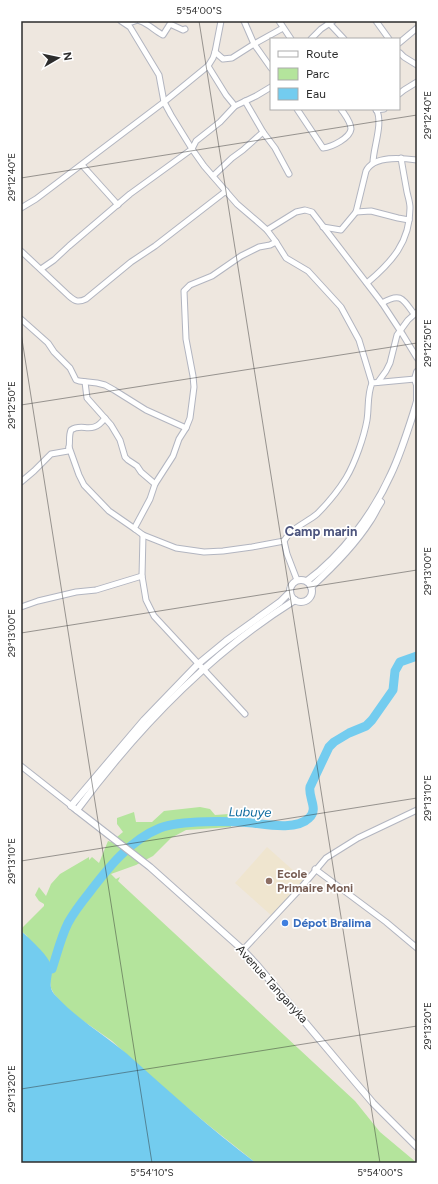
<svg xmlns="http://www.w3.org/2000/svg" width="438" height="1184" font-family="Figtree,sans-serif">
  <rect width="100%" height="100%" fill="#eee7df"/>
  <!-- education -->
  <polygon fill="#efe5cf" points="267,847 304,880 272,916 235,883"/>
  <!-- green -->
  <polygon fill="#b4e49c" points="200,807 210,809 215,815 229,814 231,827 186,830 171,838 153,856 136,865 111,874 116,879 120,877 118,881 355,1101 380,1132 417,1163 256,1163 212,1128 161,1086 112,1041 79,1018 65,1006 54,994 51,988 50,981 52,969 26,935 21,931 21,929 44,906 44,904 39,901 35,895 39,887 46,896 51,884 60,874 89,857 89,860 92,857 99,863 108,841 111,842 123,832 117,824 117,818 134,812 136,822 152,822 164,811"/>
  <!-- water -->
  <path fill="#73ccef" d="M21,931C29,938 48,955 51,965C55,976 45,985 56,996C76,1018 103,1034 126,1053C169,1091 210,1129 256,1163H21Z"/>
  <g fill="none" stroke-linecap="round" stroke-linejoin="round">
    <!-- river -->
    <path stroke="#73ccef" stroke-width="9" d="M52,969C57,954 61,937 68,923C74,912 81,903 89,893C108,868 130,840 160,828C180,820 230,821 253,823C269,825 297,830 309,818C319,809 308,798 310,787L329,747L334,742L349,733L366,726L372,720L393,690L395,671L400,662L417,656"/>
    <defs>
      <g id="minor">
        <polyline points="121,21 130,27 159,75 164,102 171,115 192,149 204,166 237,204 258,222 267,230 276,242 286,258 308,271 341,307 359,340 372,383"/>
        <path d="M140,21C149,24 155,31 163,35L170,24L183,30L185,29"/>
        <polyline points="244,21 254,44 271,68"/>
        <polyline points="279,21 291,39"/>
        <polyline points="376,21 389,39"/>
        <polyline points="328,22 344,39"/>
        <polyline points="129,23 135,21"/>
        <polyline points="311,39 321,29 333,21"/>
        <polyline points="399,43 417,28"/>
        <polyline points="215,52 223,59 232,58 254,44 283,28"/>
        <polyline points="400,53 404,57 417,65"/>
        <polyline points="208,66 226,95 235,106"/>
        <polyline points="399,94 404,90 417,82"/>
        <polyline points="245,101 263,132 275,148 289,174"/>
        <path d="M297,109L323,148C332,147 350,138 351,129C351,122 345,115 341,109"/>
        <polyline points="376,110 384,109"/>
        <path d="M373,163C373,148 384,122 376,109"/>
        <polyline points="82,165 118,205"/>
        <polyline points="213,176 232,158 243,150 263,132"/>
        <polyline points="21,208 36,199 164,102 208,66 213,58 215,52 221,21"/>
        <polyline points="356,212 371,211 398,218 409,220"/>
        <path d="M323,227L341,230L356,212L366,171C374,155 402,158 417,160"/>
        <polyline points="267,230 296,212 305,210 312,212 382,303 403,335 417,358"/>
        <polyline points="276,242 270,245 259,247 241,256 212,276 190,285 184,291 186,339 193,376 194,387 190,418 186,428 179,439 173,456 155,484 150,499 135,527 135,529 143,535 176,548 204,552 223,551 252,547 284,541"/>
        <path d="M21,251L69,296C75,301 78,303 86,299L131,262L155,246L226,191"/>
        <polyline points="41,269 54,260 69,246 130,194 192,149 196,141 220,122 235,106 256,96 271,87"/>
        <path d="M367,283C392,262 410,242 410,208C410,202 408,197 407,192C405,181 403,170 401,158"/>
        <path d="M382,303C401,292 403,299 414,314"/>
        <polyline points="21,319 48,343 54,352 70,368 76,380 79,381 97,383 105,385 114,390 146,410 186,428"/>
        <polyline points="85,382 87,398 111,425 120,440 125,457 128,460 137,466 141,472 155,484"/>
        <polyline points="378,382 386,371 390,363 397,335 408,320 417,312"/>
        <polyline points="69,447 79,475 84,485 109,511 135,529"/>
        <path d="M21,482L34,471L51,454L68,451C71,444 68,437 71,430C83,422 92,436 105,418"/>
        <polyline points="143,535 142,576 146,600 154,616 245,714"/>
        <path d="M297,580L287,554L284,541C291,528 306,523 317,514C328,503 338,491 346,478C355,463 364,437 367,420C369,407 367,395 372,383L415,379"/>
        <polyline points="21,607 38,601 76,592 96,590 142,576"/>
        <polyline points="21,766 73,807"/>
        <polyline points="315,869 386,922 417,948"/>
        <polyline points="243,950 299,890 326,858 358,838 417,810"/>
      </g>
      <g id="tertiary">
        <polyline points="417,372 415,379 417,385"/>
        <circle cx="301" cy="591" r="11"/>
        <path d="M307,581C342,555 373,514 391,474C401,453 408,430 415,408L417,401V385"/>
        <path d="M311,587C333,567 354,546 370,521C374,515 377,508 381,502"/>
        <polyline points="71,806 144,720 198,664 226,641 280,602 290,592"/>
        <polyline points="74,808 150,867 243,950 257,965 356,1083 373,1103 417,1147"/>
        <path d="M77,810C137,729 209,654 295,600"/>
      </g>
    </defs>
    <!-- minor casing -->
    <use href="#minor" stroke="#b2b5c0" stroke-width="7"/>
    <!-- tertiary casing -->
    <use href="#tertiary" stroke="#b2b5c0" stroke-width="8"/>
    <!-- minor -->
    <use href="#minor" stroke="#fff" stroke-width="5"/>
    <!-- tertiary -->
    <use href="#tertiary" stroke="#fff" stroke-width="6"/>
  </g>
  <!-- ticks -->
  <path fill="none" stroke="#2c2c2c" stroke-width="1" stroke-opacity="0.45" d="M199,21L380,1163M21,178L417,115M21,333L152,1163M21,405L417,343M21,633L417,570M21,861L417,798M21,1089L417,1026"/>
  <!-- markers -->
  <circle fill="#8d6e63" stroke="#fff" stroke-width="1.5" cx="269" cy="881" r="4"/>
  <circle fill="#3f7fe0" stroke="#fff" stroke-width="1.5" cx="285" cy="923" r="4"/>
  <g text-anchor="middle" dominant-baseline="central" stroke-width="3.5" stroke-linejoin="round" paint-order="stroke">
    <!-- education labels -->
    <g font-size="12" font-weight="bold" fill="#785e54" stroke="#fff" text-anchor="start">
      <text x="277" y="874">Ecole<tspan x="277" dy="14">Primaire Moni</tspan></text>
    </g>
    <!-- shop labels -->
    <g font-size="12" font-weight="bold" fill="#366cbe" stroke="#fff" text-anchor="start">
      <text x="293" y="923">Dépot Bralima</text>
    </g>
    <!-- street labels -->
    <g font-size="12" fill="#2c2c2c" stroke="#fff">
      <text transform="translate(272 984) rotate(48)">Avenue Tanganyka</text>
    </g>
    <!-- neighbourhood labels -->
    <g font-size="13" font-weight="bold" fill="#4c547d" stroke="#fff">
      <text x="321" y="531">Camp marin</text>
    </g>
    <!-- water labels -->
    <g font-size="13" font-style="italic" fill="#0e6b9f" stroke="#fff">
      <text transform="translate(250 812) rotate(1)">Lubuye</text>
    </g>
  </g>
  <!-- border -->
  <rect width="438" height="1184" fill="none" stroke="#ffffff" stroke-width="44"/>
  <!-- legend -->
  <rect x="270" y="38" width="130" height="72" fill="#ffffff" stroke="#ababab"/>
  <rect x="278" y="51" width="20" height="6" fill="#ffffff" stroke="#ababab"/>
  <text x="306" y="58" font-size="12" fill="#2c2c2c">Route</text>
  <rect x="278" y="68" width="20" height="12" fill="#b4e49c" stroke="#ababab"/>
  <text x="306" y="78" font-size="12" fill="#2c2c2c">Parc</text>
  <rect x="278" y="88" width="20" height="12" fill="#73ccef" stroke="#ababab"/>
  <text x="306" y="98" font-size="12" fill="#2c2c2c">Eau</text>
  <!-- north arrow -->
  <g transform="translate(58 58) rotate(81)" stroke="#ffffff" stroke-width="3" paint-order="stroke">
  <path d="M0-3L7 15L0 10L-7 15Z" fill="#2c2c2c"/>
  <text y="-6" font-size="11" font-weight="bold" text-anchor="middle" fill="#2c2c2c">N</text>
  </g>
  <rect x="22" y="22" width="394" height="1140" fill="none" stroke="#2c2c2c" stroke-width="1.5"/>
  <g font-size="10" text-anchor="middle" fill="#2c2c2c">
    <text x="199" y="14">5°54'00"S</text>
    <text transform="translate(427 115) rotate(-90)" y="4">29°12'40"E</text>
    <text transform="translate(11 177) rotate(-90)" y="4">29°12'40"E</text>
    <text transform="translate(427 343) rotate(-90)" y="4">29°12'50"E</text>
    <text transform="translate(11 405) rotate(-90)" y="4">29°12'50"E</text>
    <text transform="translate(427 571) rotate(-90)" y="4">29°13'00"E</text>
    <text transform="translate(11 633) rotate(-90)" y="4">29°13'00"E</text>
    <text transform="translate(427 798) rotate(-90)" y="4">29°13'10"E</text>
    <text transform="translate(11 861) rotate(-90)" y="4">29°13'10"E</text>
    <text transform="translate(427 1026) rotate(-90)" y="4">29°13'20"E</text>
    <text transform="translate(11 1089) rotate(-90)" y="4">29°13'20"E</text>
    <text x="152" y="1176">5°54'10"S</text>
    <text x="380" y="1176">5°54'00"S</text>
  </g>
</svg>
